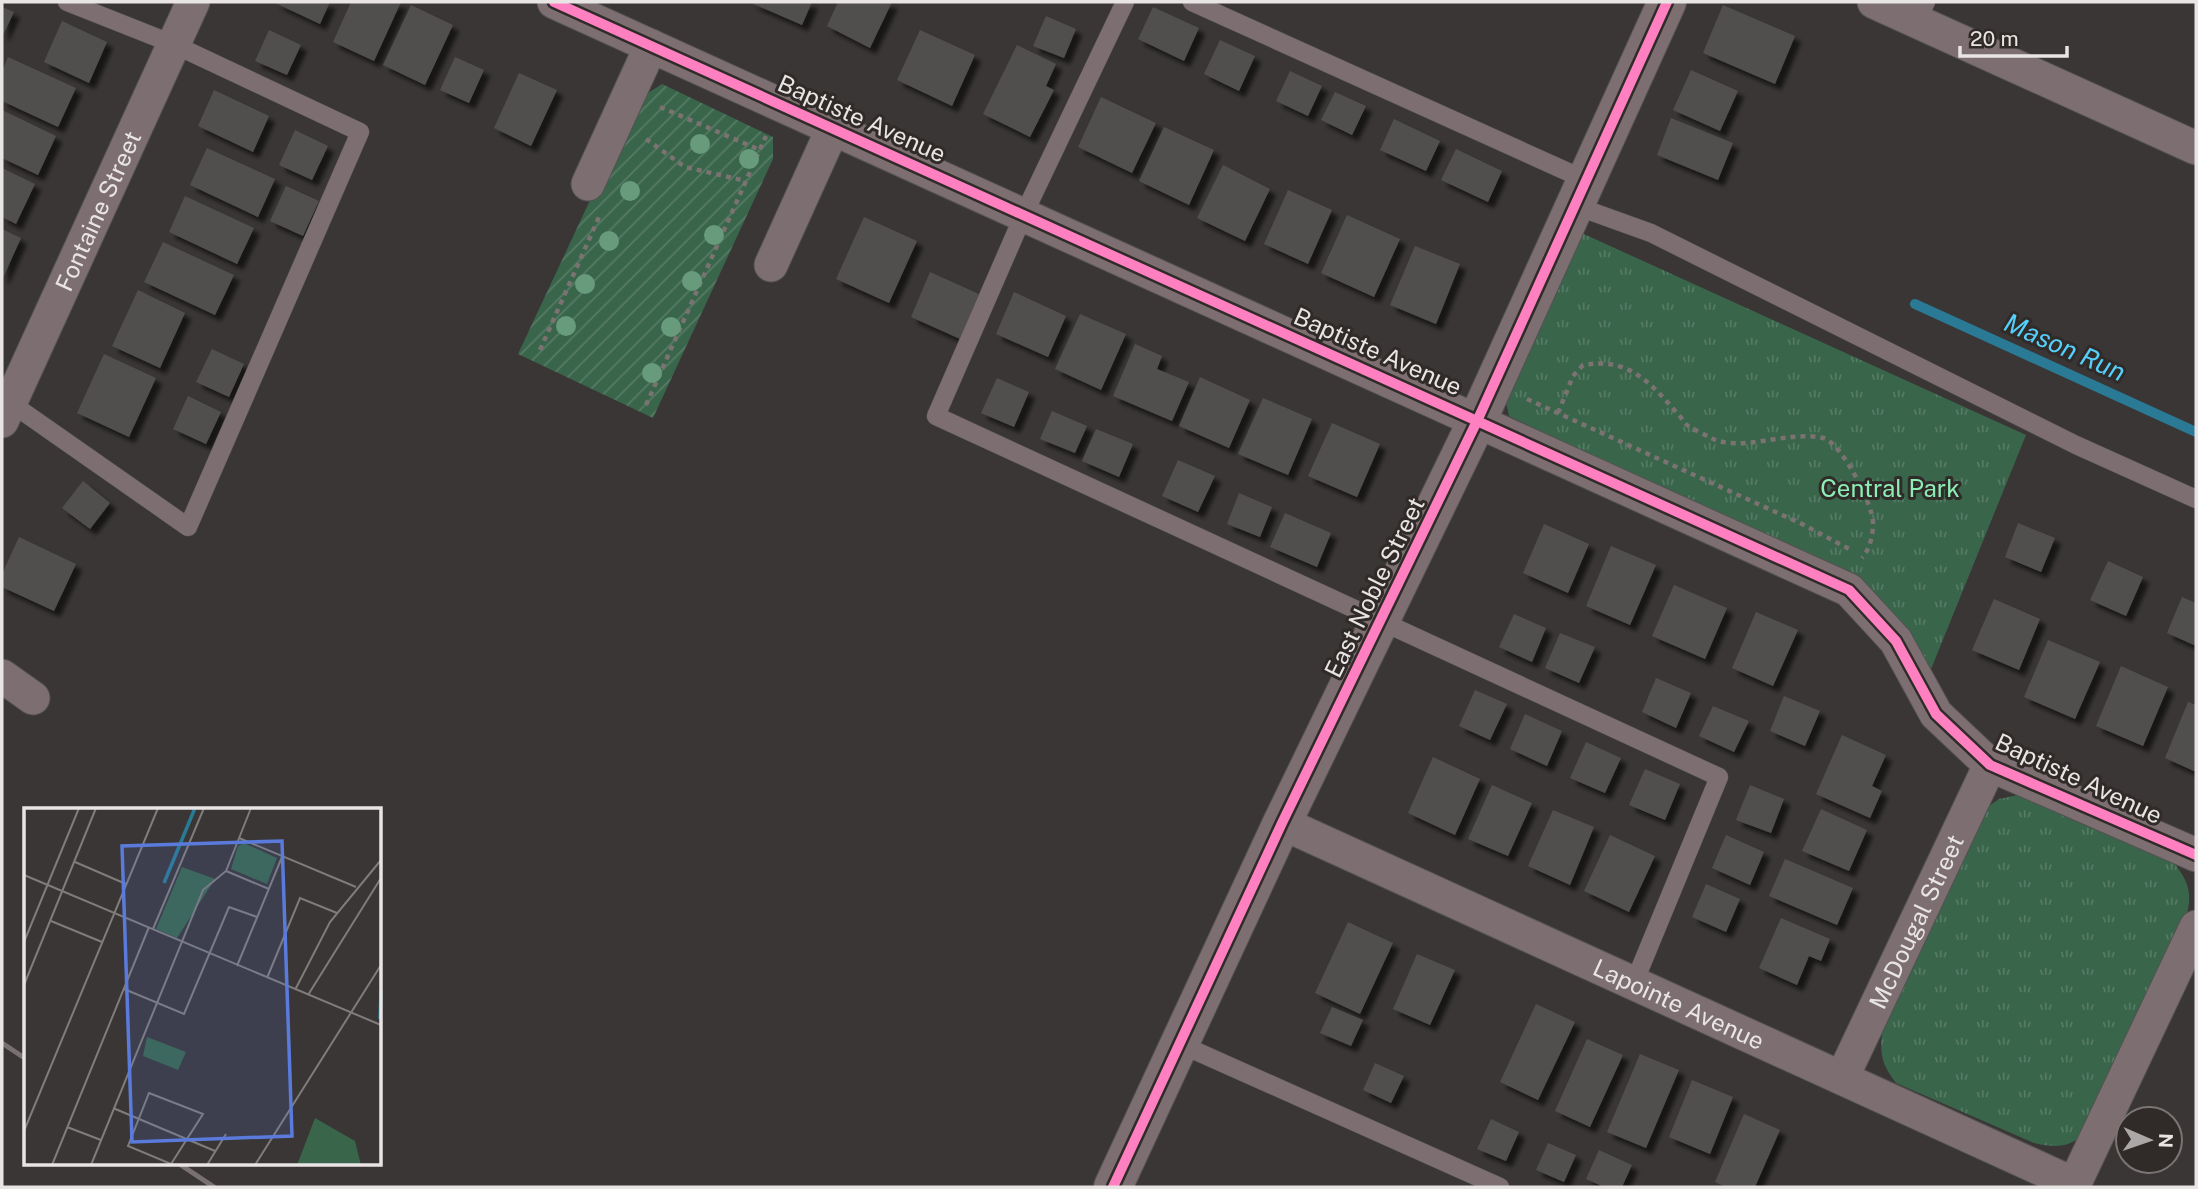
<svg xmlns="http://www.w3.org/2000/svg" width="2198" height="1189" font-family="'Public Sans',sans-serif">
  <defs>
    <pattern id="park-tufts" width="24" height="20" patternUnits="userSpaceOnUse" patternTransform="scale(1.75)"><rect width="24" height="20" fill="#39654b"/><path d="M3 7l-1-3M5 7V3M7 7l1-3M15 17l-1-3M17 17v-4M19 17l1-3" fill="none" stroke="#567b65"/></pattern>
    <pattern id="garden-furrows" width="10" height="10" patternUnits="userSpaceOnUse" patternTransform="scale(1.75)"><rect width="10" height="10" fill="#39654b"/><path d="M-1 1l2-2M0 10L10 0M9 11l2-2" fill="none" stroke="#567b65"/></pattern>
    <filter id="shadow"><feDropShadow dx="6" dy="6" stdDeviation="2" flood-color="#0009"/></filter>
  </defs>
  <rect width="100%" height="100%" fill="#393635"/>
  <!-- park -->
  <g fill="url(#park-tufts)">
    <polygon points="1575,230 2026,435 1927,679 1795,554 1509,416 1502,383"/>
    <path d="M2018,795L2171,859C2192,885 2193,896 2183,928L2086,1133C2068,1148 2056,1148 2034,1143L1896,1083C1881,1064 1879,1052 1883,1028L1982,811L1999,799Z"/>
  </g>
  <!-- garden -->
  <polygon fill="url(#garden-furrows)" points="662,84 773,137 773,159 653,418 518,354 637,100"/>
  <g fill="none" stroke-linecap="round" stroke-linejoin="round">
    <!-- stream -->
    <polyline stroke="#2a7a95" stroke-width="10" points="1915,304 2196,432"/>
  </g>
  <!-- building -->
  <g fill="#514f4e" filter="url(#shadow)">
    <polygon points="273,2 330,2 320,24"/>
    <polygon points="351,2 401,2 374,61 333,42"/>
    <polygon points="749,2 812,2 802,25"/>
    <polygon points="838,2 892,2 870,48 827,26"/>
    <polygon points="411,5 453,25 425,85 383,65"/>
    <polygon points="1723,5 1795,36 1775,84 1703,53"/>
    <polygon points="2,7 14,12 2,37"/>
    <polygon points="1153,7 1199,28 1184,61 1138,39"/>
    <polygon points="1046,16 1076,29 1064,58 1033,46"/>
    <polygon points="62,21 107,42 89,83 44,62"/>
    <polygon points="269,30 301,45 287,75 255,61"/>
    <polygon points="920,30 975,55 952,106 897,80"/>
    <polygon points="1220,40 1255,56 1239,91 1204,74"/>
    <polygon points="1017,45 1056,64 1046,86 1054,90 1030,137 983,114"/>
    <polygon points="8,57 76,88 58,127 2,101 2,72"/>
    <polygon points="455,57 484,70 469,103 440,90"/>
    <polygon points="1691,70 1738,91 1720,131 1673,110"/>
    <polygon points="1290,71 1322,86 1308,116 1276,101"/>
    <polygon points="519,73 557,90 531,146 494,128"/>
    <polygon points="214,90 269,116 253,152 198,126"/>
    <polygon points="1335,92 1366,106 1352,135 1321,120"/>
    <polygon points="1101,97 1156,123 1132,173 1078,147"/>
    <polygon points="2,110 56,136 38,175 2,158"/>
    <polygon points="1671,118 1733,143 1718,180 1657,155"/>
    <polygon points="1394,119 1440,141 1426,171 1380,150"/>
    <polygon points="1164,127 1214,150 1189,205 1139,181"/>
    <polygon points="295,130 328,146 312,180 279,165"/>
    <polygon points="207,148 275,179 258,217 190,185"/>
    <polygon points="1456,149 1502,171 1488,202 1441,180"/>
    <polygon points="1223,165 1270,189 1245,241 1197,218"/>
    <polygon points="2,168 35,184 16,224 2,217"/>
    <polygon points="286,186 319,201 303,236 270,221"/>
    <polygon points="1288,190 1332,210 1308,264 1264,244"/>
    <polygon points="185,196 254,228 237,264 169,232"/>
    <polygon points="1347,215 1400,239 1374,297 1321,273"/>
    <polygon points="864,217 917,241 889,303 836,279"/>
    <polygon points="2,229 21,238 2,280"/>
    <polygon points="163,242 234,275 215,315 144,282"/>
    <polygon points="1415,246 1460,264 1436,324 1390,305"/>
    <polygon points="930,272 979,294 960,339 911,317"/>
    <polygon points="138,290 185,313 160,368 112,346"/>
    <polygon points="1014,292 1066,316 1048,357 996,334"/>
    <polygon points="1080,314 1126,334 1101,390 1055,369"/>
    <polygon points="1135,344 1162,356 1157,369 1189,382 1172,421 1113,396"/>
    <polygon points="212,349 244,364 229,397 196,382"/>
    <polygon points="104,354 156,378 129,437 77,413"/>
    <polygon points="1200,377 1250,400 1229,448 1179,426"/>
    <polygon points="997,378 1029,392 1014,427 981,413"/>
    <polygon points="188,396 221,412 206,444 173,429"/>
    <polygon points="1263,398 1312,419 1288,475 1238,454"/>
    <polygon points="1052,411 1087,426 1075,453 1040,439"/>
    <polygon points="1332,423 1380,444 1357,497 1308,476"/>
    <polygon points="1096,429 1133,444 1119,477 1082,461"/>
    <polygon points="1178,460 1215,476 1198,512 1162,496"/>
    <polygon points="83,481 110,503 90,529 62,508"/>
    <polygon points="1239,493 1272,507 1260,537 1227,524"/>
    <polygon points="1285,513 1331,533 1317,567 1270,547"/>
    <polygon points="2018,523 2055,538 2041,572 2005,557"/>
    <polygon points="1544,524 1589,544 1568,593 1523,573"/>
    <polygon points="19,537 76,564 54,611 2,587 2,574"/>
    <polygon points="1611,546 1656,565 1630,625 1586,606"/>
    <polygon points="2108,561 2143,577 2126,616 2090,600"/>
    <polygon points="1674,585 1727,608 1705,659 1652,636"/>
    <polygon points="2182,597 2196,603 2196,646 2167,633"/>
    <polygon points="1994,599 2040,619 2019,670 1972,650"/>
    <polygon points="1756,612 1798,630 1773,686 1732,668"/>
    <polygon points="1514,614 1546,628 1532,662 1499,647"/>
    <polygon points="1560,633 1595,647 1579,683 1545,668"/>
    <polygon points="2048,640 2100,662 2075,719 2024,697"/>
    <polygon points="2121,666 2168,687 2143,746 2096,726"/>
    <polygon points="1656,678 1691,693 1676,728 1642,712"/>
    <polygon points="1475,690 1507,704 1490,740 1459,726"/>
    <polygon points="1784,696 1820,711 1805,746 1770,731"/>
    <polygon points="2188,702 2196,705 2196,772 2165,758"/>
    <polygon points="1713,706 1749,721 1734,752 1699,736"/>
    <polygon points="1525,714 1562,731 1547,766 1510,749"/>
    <polygon points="1842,735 1886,755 1872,786 1882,791 1870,818 1816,794"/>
    <polygon points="1586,742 1621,758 1605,793 1570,778"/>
    <polygon points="1433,757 1480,779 1455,835 1408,813"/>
    <polygon points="1645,769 1680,784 1665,820 1629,805"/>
    <polygon points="1492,785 1532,803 1508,856 1468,839"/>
    <polygon points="1750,785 1784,799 1771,833 1736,820"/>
    <polygon points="1821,809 1867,830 1849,871 1802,851"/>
    <polygon points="1553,810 1594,827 1570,885 1528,866"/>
    <polygon points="1610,835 1655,856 1629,912 1584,891"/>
    <polygon points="1726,835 1764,852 1750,885 1712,868"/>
    <polygon points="1785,859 1853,888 1837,925 1769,896"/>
    <polygon points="1706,884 1740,899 1726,932 1692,917"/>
    <polygon points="1781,918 1830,939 1821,961 1809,956 1797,985 1759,968"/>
    <polygon points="1348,922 1393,943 1360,1014 1315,993"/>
    <polygon points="1417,954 1455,970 1430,1025 1393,1009"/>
    <polygon points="1536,1004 1575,1022 1538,1100 1500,1082"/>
    <polygon points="1332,1007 1363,1020 1351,1046 1320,1033"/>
    <polygon points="1587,1039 1623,1055 1590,1127 1555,1111"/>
    <polygon points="1640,1054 1679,1070 1646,1148 1607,1132"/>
    <polygon points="1375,1063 1404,1076 1391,1103 1363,1090"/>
    <polygon points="1692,1080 1733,1097 1710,1154 1669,1137"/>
    <polygon points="1744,1114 1780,1130 1755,1187 1726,1187 1715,1182"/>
    <polygon points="1491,1119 1519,1132 1506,1161 1477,1149"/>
    <polygon points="1548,1143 1576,1155 1564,1182 1536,1170"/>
    <polygon points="1599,1150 1632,1165 1622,1187 1604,1187 1586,1179"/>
  </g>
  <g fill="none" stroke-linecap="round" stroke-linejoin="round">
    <defs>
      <g id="service">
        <polyline points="1125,2 1024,214 936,416 1719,777 1634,983"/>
        <polyline points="1192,2 1588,181"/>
        <polyline points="1917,21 1926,2"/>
        <polyline points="1576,206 1651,233 2076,445 2196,499"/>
        <polyline points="5,399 188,527 360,132 173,44 67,2"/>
        <polyline points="1180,1044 1500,1187"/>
      </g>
      <g id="minor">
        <polyline points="554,2 1849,590 1896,641 1936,714 1990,765 2196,855"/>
        <polyline points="1874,2 2196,148"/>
        <polyline points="588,184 651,46"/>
        <polyline points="771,265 833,128"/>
        <path id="s1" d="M2,421L193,2"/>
        <polyline points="2,676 33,698"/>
        <path id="s2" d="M1282,823L2074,1184"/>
        <path id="s3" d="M1842,1078L1990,765"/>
        <polyline points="2073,1187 2196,927"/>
      </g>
      <polyline id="tertiary" points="1113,1187 1282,823 1478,419 1667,2"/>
    </defs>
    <!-- service casing -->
    <use href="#service" stroke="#545252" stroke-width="19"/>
    <!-- minor casing -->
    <use href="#minor" stroke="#545252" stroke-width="35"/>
    <!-- tertiary casing -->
    <use href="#tertiary" stroke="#545252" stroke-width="40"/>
    <!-- path -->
    <g stroke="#7b7272" stroke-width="4.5" stroke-dasharray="5 5" stroke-linecap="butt">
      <polyline points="660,107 760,150"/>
      <polyline points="646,139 685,167 746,181"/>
      <polyline points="540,350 599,217"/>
      <polyline points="1527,399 1802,524 1849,549"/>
      <polyline points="646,405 766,136"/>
      <path d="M1558,413L1573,376L1583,365C1627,357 1649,381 1677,413C1681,416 1683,422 1687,425C1694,430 1704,434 1711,438C1741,453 1788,430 1823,438C1841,442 1873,504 1873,523C1873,535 1870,549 1862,558"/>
    </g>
    <!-- service -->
    <use href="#service" stroke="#7d6f71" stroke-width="18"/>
    <!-- minor -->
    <use href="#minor" stroke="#7d6f71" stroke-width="33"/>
    <!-- tertiary -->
    <use href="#tertiary" stroke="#7d6f71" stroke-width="38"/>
    <!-- rail -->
    <g stroke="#797171" stroke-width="5">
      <polyline points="2,1043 26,1059"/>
      <polyline points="178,1163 214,1187"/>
    </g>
    <defs>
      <g id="cycleway">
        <polyline points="554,2 1849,590 1896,641 1936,714 1990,765 2196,855"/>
        <polyline points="1113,1187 1282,823 1478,419 1667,2"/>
      </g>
    </defs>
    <!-- cycleway casing -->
    <use href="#cycleway" stroke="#302b29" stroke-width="15"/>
    <!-- cycleway -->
    <use href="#cycleway" stroke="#ff80c0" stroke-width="10"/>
  </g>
  <!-- trees -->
  <g fill="#679b7b">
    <circle cx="700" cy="144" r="10"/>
    <circle cx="749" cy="159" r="10"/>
    <circle cx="630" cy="191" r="10"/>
    <circle cx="714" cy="235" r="10"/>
    <circle cx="609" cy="241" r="10"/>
    <circle cx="692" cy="281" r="10"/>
    <circle cx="585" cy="284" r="10"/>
    <circle cx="566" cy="326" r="10"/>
    <circle cx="671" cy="327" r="10"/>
    <circle cx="652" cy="373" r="10"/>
  </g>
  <g text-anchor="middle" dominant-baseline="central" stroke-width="6" stroke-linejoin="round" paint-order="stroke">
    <!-- street labels -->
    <g font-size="24" fill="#e9e5e4" stroke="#302b29">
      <text transform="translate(862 118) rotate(24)">Baptiste Avenue</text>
      <text stroke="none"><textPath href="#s1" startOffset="231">Fontaine Street</textPath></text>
      <text transform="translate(1378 351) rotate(24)">Baptiste Avenue</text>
      <text transform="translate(1374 587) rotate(-64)">East Noble Street</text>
      <text transform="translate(2079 778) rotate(25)">Baptiste Avenue</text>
      <text stroke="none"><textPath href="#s3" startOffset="173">McDougal Street</textPath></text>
      <text stroke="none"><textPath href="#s2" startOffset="436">Lapointe Avenue</textPath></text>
    </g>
    <!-- park labels -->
    <g font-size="24" fill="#8ceeb5" stroke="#302b29">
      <text x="1890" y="488">Central Park</text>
    </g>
    <!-- water labels -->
    <g font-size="26" font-style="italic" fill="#55d0fb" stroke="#302b29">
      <text transform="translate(2065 347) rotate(24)">Mason Run</text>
    </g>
  </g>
  <!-- overview -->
  <g transform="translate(24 808)">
    <rect width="357" height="357" fill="#393635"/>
    <path d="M220,35L253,50L243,76L207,61L214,38ZM158,59L191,71L153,130L132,121ZM291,310L331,333L337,357H273Z" fill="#39654b"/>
    <path d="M123,229L162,244L154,262L119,248Z" fill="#39654b"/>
    <path fill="none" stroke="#2a7a95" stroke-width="3.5" d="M140,75L171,0M356,211L357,182"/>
    <path fill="none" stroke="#7f7c7b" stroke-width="2" d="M215,30L332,79M51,54L102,76M202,63L245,81M0,67L357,217M27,113L78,134M129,121L180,0M0,134L55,0M213,158L258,49M243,170L276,90L313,105M0,177L72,0M100,181L160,206L205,99L233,109M271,182L306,114L357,52M284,187L357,70M125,285L179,306L147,356L104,338ZM89,300L191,343M43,319L77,332M0,323L134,0M28,357L125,119M67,357L179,82L202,63L227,0M183,357L202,326M231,357L357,157"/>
    <path fill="#5a7bdc" fill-opacity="0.15" stroke="#5a7bdc" stroke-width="3.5" d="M258,33L268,328L108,334L98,38Z"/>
    <rect width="357" height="357" fill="none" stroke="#e9e5e4" stroke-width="3.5"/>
  </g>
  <!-- border -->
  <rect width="2198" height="1189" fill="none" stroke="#e9e5e4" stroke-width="7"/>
  <!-- north arrow -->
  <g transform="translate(2149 1140) rotate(92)"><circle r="33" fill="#302b29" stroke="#7a7574" stroke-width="2"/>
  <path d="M0-5L12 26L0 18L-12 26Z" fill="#aba8a7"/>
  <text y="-10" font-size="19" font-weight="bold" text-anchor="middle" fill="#e9e5e4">N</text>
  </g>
  <!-- scale -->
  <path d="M1960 46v10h107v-10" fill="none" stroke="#e9e5e4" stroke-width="3.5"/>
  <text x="1970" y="46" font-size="21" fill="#e9e5e4" stroke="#302b29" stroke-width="5" paint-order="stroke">20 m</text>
</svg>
